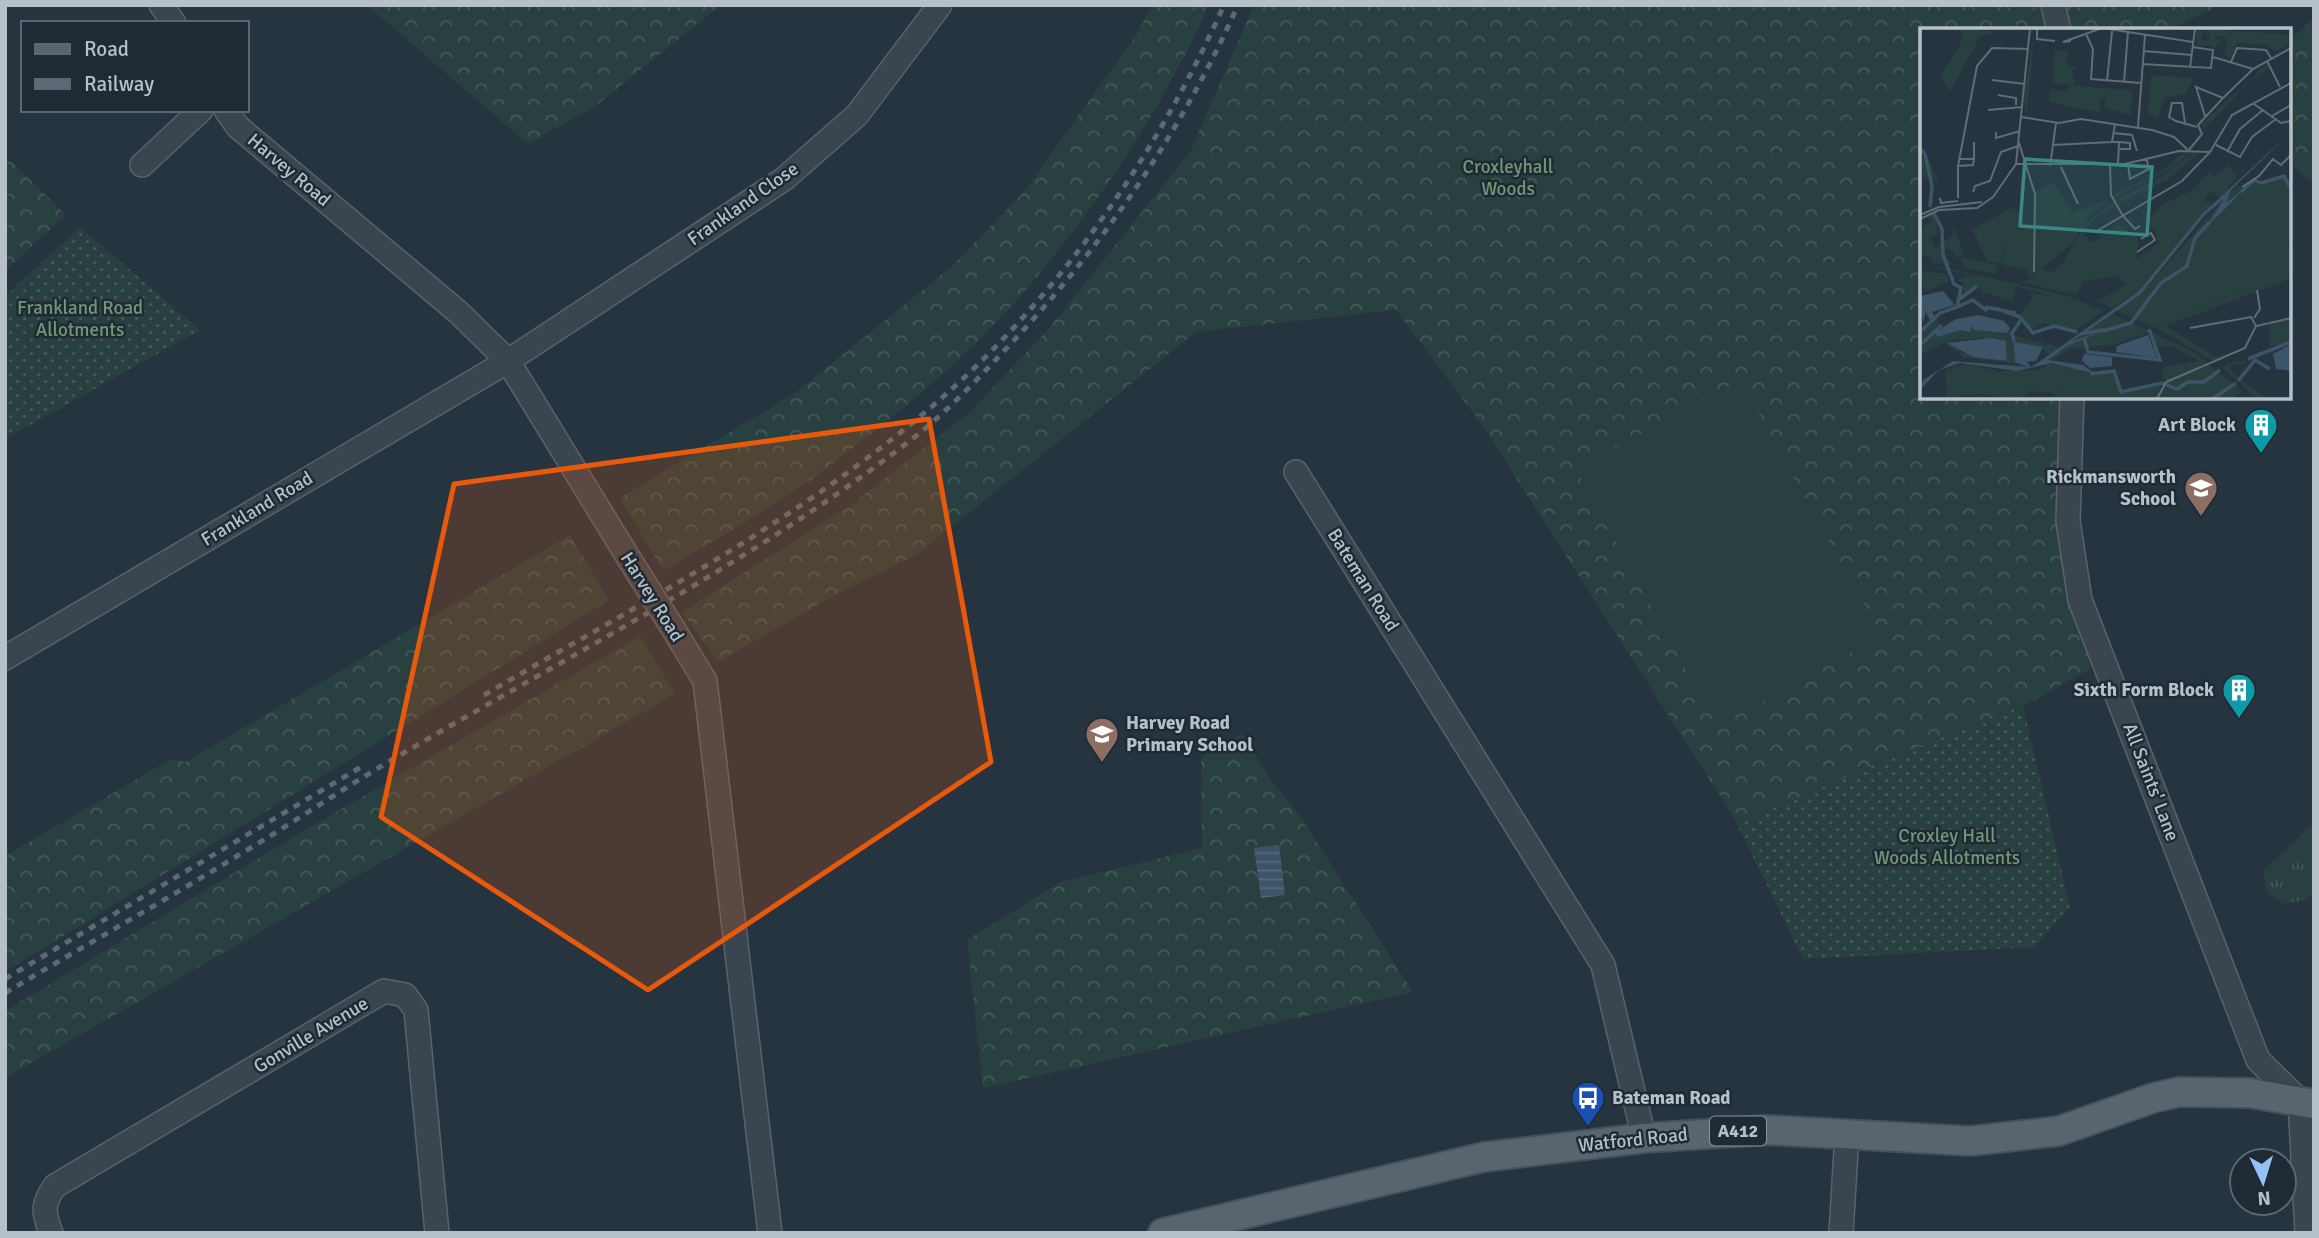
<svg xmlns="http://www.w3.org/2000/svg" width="2319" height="1238" font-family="Signika,sans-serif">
  <defs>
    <pattern id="grass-tufts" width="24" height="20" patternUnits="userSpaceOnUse" patternTransform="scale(1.75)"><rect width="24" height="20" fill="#28403f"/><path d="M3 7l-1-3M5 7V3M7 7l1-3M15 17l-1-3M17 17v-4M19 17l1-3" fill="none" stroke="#455a59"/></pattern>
    <pattern id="forest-crowns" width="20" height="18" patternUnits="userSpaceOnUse" patternTransform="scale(1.75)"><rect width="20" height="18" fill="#28403f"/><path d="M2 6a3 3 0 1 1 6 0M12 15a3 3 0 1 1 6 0" fill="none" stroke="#455a59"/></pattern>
    <pattern id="garden-dots" width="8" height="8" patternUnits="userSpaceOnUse" patternTransform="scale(1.75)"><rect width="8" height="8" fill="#28403f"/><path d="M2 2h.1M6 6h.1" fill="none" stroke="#455a59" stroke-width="1.8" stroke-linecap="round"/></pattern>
    <pattern id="water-rules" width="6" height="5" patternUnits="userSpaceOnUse" patternTransform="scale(1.75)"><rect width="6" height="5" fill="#3c5467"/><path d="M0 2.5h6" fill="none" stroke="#566b7b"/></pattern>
  </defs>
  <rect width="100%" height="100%" fill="#26343f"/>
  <!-- grass -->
  <polygon fill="url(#grass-tufts)" points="2314,823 2314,894 2304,900 2285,904 2267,893 2263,871"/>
  <!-- forest -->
  <g fill="url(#forest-crowns)">
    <polygon points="367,5 721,5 597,105 528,144"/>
    <path d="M1153,5H1209C1150,136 1052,277 944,373C904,409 859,443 816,476C768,511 714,540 663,571L620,498L795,393L950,268L1023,193L1134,38Z"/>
    <polygon points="1254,5 2219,5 2170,30 1922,30 1922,397 2062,397 2057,490 2065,573 2091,669 2023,706 1897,755 1738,824 1484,428 1396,310 1196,332 916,555 837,594 718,662 682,612 851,505 971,411 1051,326 1190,152"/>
    <polygon points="2314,18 2314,185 2289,161 2289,41"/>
    <polygon points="5,161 12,162 66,215 5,271"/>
    <polygon points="570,535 609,600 5,972 5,856 171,759 186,762"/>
    <polygon points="640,636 675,694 5,1078 5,1011 305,830"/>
    <polygon points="1242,734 1272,781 1300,816 1413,992 983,1088 967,940 1061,882 1202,848 1201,759 1216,745"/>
  </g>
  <!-- garden -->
  <g fill="url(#garden-dots)">
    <polygon points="80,227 200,330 5,439 5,296"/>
    <polygon points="2023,706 2070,907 2035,947 1803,959 1737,824 1897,755"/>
  </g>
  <!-- pitch -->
  <polygon fill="#28403f" points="1740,380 1881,636 1717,726 1576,469"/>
  <!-- water -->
  <polygon fill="url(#water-rules)" points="1279,845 1285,895 1261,898 1254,848"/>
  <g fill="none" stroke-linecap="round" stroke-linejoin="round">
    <defs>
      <g id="minor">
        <polyline points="161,5 174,23"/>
        <polyline points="2053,5 2059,30"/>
        <polyline points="226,110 238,127 458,312 508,361 628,557"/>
        <polyline points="142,165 201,110"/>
        <polyline points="2072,397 2068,521 2080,600 2258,1060 2300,1101 2307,1233"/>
        <polyline points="1296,472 1603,965 1644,1138"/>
        <polyline points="674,630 705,681 770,1233"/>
        <polyline points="5,658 508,361 784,179 857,115 940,5"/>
        <path d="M51,1233C43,1212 42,1204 55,1186L384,991L405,995L416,1010L437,1233"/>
        <polyline points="1841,1233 1847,1134"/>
      </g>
      <polyline id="major" points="1163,1233 1484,1157 1644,1138 1767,1130 1970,1141 2059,1131 2153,1098 2179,1092 2250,1093 2314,1104"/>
    </defs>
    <!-- minor casing -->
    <use href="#minor" stroke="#58636c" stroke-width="26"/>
    <!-- major casing -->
    <use href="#major" stroke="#46515b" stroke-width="32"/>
    <!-- minor -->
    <use href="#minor" stroke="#3a454f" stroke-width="23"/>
    <!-- major -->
    <use href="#major" stroke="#58656f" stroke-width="28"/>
    <!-- rail -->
    <g stroke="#5c6a75" stroke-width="5" stroke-dasharray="7 7" stroke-linecap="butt">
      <path d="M484,695C631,609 785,528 917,419C1050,310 1154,161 1224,5"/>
      <polyline points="5,979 366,764"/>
      <path d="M5,993C84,946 164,901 242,853C298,820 351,783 407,751C579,650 758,559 916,436C947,411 976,381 1003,352C1101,249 1180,135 1238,5"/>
    </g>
    <defs>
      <polyline id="minor-bridge" points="628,557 674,630"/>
    </defs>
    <!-- minor-bridge casing -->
    <use href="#minor-bridge" stroke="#58636c" stroke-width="26" stroke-linecap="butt"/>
    <!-- minor-bridge -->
    <use href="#minor-bridge" stroke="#3a454f" stroke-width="23"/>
  </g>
  <!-- marked area -->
  <path fill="#e8590c" fill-opacity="0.2" stroke="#e8590c" stroke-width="5" stroke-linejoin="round" d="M929,419L991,762L648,990L381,817L454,484Z"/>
  <!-- icons -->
  <defs>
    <symbol id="building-pin" viewBox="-11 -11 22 30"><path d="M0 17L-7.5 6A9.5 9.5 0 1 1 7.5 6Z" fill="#0f9aa8" stroke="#1f2a34"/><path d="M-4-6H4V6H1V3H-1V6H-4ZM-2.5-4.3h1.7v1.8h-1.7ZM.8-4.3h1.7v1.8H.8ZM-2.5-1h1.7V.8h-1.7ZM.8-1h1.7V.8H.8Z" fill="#fff"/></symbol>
    <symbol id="school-pin" viewBox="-11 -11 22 30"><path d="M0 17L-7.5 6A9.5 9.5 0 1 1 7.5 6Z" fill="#8d6e63" stroke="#1f2a34"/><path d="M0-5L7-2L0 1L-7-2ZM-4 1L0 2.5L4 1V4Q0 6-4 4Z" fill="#fff"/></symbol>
    <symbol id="bus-pin" viewBox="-11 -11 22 30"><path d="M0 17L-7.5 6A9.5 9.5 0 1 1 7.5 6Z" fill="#1a4fb4" stroke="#1f2a34"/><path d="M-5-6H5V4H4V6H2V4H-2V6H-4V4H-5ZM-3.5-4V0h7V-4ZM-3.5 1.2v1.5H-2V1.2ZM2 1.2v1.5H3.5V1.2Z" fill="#fff"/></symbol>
  </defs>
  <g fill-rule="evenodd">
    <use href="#building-pin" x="2242" y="406" width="38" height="52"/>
    <use href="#school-pin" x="2182" y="469" width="38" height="52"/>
    <use href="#building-pin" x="2220" y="671" width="38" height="52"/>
    <use href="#school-pin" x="1083" y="715" width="38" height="52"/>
    <use href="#bus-pin" x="1569" y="1079" width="38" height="52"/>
  </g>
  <g text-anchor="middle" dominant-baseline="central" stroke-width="5" stroke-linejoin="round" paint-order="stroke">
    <!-- shield labels -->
    <rect fill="#1f2a34" stroke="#89939c" stroke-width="2" x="1710" y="1116.5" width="56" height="29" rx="5"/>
    <g font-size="18" font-weight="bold" fill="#b6c0c9">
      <text x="1738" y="1131">A412</text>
    </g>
    <!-- park labels -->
    <g font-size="19" fill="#6f9973" stroke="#1f2a34">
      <text x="1508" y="167">Croxleyhall<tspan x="1508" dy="22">Woods</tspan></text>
      <text x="80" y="308">Frankland Road<tspan x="80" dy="22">Allotments</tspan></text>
      <text x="1947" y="836">Croxley Hall<tspan x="1947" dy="22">Woods Allotments</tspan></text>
    </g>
    <!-- street labels -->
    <g font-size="19" fill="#b6c0c9" stroke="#1f2a34">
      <text transform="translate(289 170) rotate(40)">Harvey Road</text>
      <text transform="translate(743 204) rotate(-35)">Frankland Close</text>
      <text transform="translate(257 509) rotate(-31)">Frankland Road</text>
      <text transform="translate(1363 580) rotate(58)">Bateman Road</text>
      <text transform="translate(652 597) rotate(58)">Harvey Road</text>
      <text transform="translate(2151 782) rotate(69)">All Saints' Lane</text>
      <text transform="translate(311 1035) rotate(-31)">Gonville Avenue</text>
      <text transform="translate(1633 1140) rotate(-6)">Watford Road</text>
    </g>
    <!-- poi labels -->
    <g font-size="19" font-weight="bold" fill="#b6c0c9" stroke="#1f2a34" text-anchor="end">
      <text x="2236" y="425">Art Block</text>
      <text x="2176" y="477">Rickmansworth<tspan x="2176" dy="22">School</tspan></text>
      <text x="2214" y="690">Sixth Form Block</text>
      <text x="1126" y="723" text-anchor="start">Harvey Road<tspan x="1126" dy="22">Primary School</tspan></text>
      <text x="1612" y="1098" text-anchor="start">Bateman Road</text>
    </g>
  </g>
  <!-- overview -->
  <g transform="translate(1920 28)">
    <rect width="371" height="371" fill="#26343f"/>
    <path d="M114,0L111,46L106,89L104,69ZM135,22L148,23L147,38L158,39L152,42L155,57L132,55ZM364,148L371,180V251L299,271L237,300L194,282L220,267L317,156L324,161L334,152L341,155ZM111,264L155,273L184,283L151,305L124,295L111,301L99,288L112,271Z" fill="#28403f"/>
    <path d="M42,0L76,4L60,9L30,64L20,47L40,19ZM231,47L273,50L266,66L245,70L238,90L228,86ZM150,57L179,60L181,85L129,74L130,61L149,63ZM266,123H271L253,140L194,170L193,167L238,145ZM273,124L278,126L247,152L198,176L196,172L243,148ZM0,126L9,132L19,154L0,148ZM308,137L317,147L304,166L301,170L290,163L282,176L289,173L292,177L251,227L218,264L191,280L178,273L207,257L196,248L163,253L157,267L99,254L118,250H108V243L80,236L91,206L79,236L67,233L52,201L94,179L105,193L94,203L114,195L115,163L135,155L152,185L192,171L171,185L152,215L121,242L132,244L142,236L165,196L193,173L195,178L176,189L162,205L173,215L199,197L218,210L216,231L238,215L235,201L224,195L244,176L271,163L289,144L295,149ZM366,154L371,158V212L352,232L350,228L364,204L350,158L357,163ZM13,185L19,205L10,209L15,220L32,208L34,198L44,227L35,230L34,223L25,220L23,226L33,237L13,235L11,228L0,229V200L12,193L7,189ZM0,237L27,240L110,259L150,269L185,283L96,258L92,274L63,264L55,255L50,266L44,265V256L37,252L52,247ZM0,243L26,246L29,253L4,264ZM371,251L245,298L296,329L306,325L294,333L237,300L299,271ZM190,285L272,323L322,363L313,371H231L246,354L241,348L244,339L279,333L250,317L240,321L243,318L235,317L230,304L192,317L149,321L133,332L122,319L94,314L98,336L43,329L24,315L0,327V301L16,289L22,299L20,308L54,297L143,320ZM77,310L87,316L86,334L41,324L30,312ZM371,290V316L349,318V296ZM329,332L326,335L311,337L310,342L347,371H337L303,340L309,335ZM143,339L148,340L139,371L132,365L109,363L102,371L78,343L117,342V352Z" fill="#28403f" fill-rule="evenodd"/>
    <path d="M47,336L78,343L96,358L102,371L56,366L27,370L25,342ZM130,336L165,341L170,348L194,344L201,365L242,356L231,371H139L148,340H142L140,349L128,350L124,355L117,352V342Z" fill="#28403f"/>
    <path d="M287,1L308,2V9L310,3L353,5L371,8V15L355,23L347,17L316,15L311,30L304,27L309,9L306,14V9L295,8V13L302,10L294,22L292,17L277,19L276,2L282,3V12L289,13L290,6L283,5ZM347,36L349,41L332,51L284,101L281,96ZM179,60L212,62L211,87L185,80V70H178ZM42,229L77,237L76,246L43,240Z" fill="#28403f"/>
    <path d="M63,252L90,262L87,270L60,261Z" fill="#28403f"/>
    <path d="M371,104L311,162L306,175L324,161L301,185L288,196L304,171L285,187L220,267L151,314L188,301L147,318L128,332L163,337L176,346L132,335L97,343L40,335L19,342L0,362L3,352L33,333L108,339L95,334L94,314L123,319L116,333L107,334L111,339L119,334L219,263L282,186ZM23,263L35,277L12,284L15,289L10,293L6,284L3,295L0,268ZM59,287L84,293L90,300L88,305L54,302L52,297L50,304L40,302L18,309L14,305L36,291ZM228,307L237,330L196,324L197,318ZM71,310L86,313L87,333L53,329L27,315ZM371,316V343L356,341L353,326ZM164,326L192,329V338L170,340L162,333Z" fill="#3c5467"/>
    <path fill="none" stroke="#3c5467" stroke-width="3.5" d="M0,121L5,126L12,158L10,179M321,164L334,152L341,155L364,148L371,162M37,273L57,258M37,279L53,272L67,283M65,279L96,285M75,280L100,289L113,305L134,298L157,304M183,303L211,295L241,255L267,238L275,210L290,194M0,304L20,285L37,279L41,260L34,256L23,227L22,201L14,185M160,306L183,302M164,310L168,324L240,332L229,301M94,314L92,305L101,292M0,317L22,297M328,331L371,314M170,346L194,343L201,364L242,355L257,361L268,354H284L300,342M318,353L335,332L350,341M292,371L316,355"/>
    <path fill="none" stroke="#606c76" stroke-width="2" d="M117,0V11L135,13M166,6L173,21L171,51L221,55M151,13L143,14L182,0L273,14M223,23L272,27M293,29L333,41M347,33L360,59M311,34L317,20L346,22L351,30M222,36L291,40L293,22L272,19M270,40L275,0M72,52L105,56M187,53L192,3M204,54L208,4M78,67L96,70V77M334,76L361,95L371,93M68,82L102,79M285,88L276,59L303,70M352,88L371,77M101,89L139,95L161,91L232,102L254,109L268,122M265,95L262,75H252L249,89L256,93L277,99M195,96L192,114H199L198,136M218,99L225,7M76,104V110L100,103M193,105L212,107L217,123M99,115L115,166L114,244M133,117L192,114M296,117L320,129L332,109L356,91M198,121H210V115L199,114M269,122L282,106L278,97L303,70L333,41L371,20M307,124L320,101L343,82M40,131H54V114M96,136L110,0M190,136L191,167L203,188L215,201L220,198M208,136L210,151L229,141L226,130M38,138L53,137L54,131M130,138L136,95M141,139L158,176M322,159L339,148L353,131L361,137L371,127M53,164L55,158L70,153L81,124L98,118M20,170L21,175L38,173M38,170V138L57,38L72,20L109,21M0,187L19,179L62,174M0,191L19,182L57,180L73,169L96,136H205L259,123L290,124L312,87L371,55M175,204L262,153L290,124M217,224L235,212L231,205L221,211M334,290L340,281L337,262M270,300L331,289L336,298M35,371H69M237,371L246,354L325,320L336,298L371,290"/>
    <path fill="#398885" fill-opacity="0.15" stroke="#398885" stroke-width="3.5" d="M105,131L232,139L227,207L100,198Z"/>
    <rect width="371" height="371" fill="none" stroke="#b6c0c9" stroke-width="3.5"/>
  </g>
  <!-- border -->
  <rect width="2319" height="1238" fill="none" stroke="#b6c0c9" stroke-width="14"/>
  <!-- legend -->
  <rect x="21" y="21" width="228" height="91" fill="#1f2a34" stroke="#5b6670" stroke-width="2"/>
  <rect x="35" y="44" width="35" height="10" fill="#58656f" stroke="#5b6670" stroke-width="2"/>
  <text x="84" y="56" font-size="21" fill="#b6c0c9">Road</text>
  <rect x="35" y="79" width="35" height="10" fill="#5c6a75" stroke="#5b6670" stroke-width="2"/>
  <text x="84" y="91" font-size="21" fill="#b6c0c9">Railway</text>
  <!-- north arrow -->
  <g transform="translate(2263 1182) rotate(176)"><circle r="33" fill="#1f2a34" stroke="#5b6670" stroke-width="2"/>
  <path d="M0-5L12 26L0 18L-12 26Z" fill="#91c4f4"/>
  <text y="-10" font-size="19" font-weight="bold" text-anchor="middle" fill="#b6c0c9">N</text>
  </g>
</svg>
